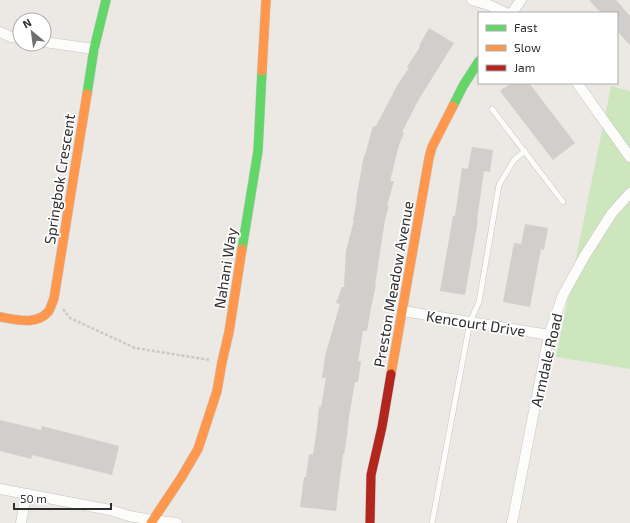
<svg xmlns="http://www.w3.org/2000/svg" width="630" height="523" font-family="'Exo 2',sans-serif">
  <rect width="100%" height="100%" fill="#ece8e4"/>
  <!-- green -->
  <polygon fill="#cee6be" points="611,86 630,91 630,369 556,357"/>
  <!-- building -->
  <g fill="#d1cecb">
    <polygon points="589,0 616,0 630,16 630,45 617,31 617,13 601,13"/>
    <polygon points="429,28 454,43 419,99 402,132 404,133 399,145 390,181 394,181 387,206 389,206 385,220 380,252 375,286 376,285 371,308 367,331 363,331 358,361 361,361 358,382 355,382 349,417 347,436 344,454 343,454 336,511 300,507 304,477 306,477 309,454 313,455 317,428 319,407 321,407 326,378 322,378 325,356 340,304 336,303 342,287 344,287 346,251 354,220 353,220 357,199 356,199 364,155 365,155 373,126 376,126 398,84 409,68 407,67 420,47 419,46"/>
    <polygon points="511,83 529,83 575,143 553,160 500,91"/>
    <polygon points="472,147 493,150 490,172 484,171 477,220 478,220 465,295 440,291 453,216 455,216 462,168 468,169"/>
    <polygon points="525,224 548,228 544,250 541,249 530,307 503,302 514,243 521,244"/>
    <polygon points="0,420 41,430 42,426 119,446 112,475 32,455 31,459 0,451"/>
  </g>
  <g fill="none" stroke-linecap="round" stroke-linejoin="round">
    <defs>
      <g id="lane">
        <polyline points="492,109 563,202"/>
        <polyline points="432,523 470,322 479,302 499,185 514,160 525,151"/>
      </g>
      <g id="street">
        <polyline points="472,0 489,5 506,13"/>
        <polyline points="512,13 521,0"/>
        <polyline points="0,32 11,37 20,38"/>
        <polyline points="44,42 94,49"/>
        <polyline points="577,83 630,157"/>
        <polyline points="403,311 549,335"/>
        <polyline points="0,489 110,510 129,516 152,520 177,523"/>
        <polyline points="21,523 26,494"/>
        <polyline points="512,523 549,335 563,295 584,257 612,213 630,193"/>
      </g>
      <g id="fast">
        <polyline points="87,94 94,49 106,0"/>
        <polyline points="453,106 463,86 479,61"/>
        <polyline points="242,249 258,151 262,71"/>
      </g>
      <g id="slow">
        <polyline points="262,71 266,0"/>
        <path d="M0,317C15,319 36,326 48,312C51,308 52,303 54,298L87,94"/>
        <polyline points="391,374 429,158 432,147 453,106"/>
        <polyline points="151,523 181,478 198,449 217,391 222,362 229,332 242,249"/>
      </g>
      <polyline id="jam" points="370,523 371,475 382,427 391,374"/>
    </defs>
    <!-- lane casing -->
    <use href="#lane" stroke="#c5c4c5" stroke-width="6"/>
    <!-- street casing -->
    <use href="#street" stroke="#c5c4c5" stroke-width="11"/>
    <!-- fast casing -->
    <use href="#fast" stroke="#c5c4c5" stroke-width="10"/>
    <!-- slow casing -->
    <use href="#slow" stroke="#c5c4c5" stroke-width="10"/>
    <!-- jam casing -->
    <use href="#jam" stroke="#c5c4c5" stroke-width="10"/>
    <!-- path -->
    <polyline stroke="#c9c9c8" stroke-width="2.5" stroke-dasharray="3 2" stroke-linecap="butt" points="63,309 70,318 135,348 210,360"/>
    <!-- lane -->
    <use href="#lane" stroke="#fcfcfb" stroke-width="5"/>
    <!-- street -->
    <use href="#street" stroke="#fcfcfb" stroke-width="10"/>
    <!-- fast -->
    <use href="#fast" stroke="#63d668" stroke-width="9"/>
    <!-- slow -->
    <use href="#slow" stroke="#ff974d" stroke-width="9"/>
    <!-- jam -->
    <use href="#jam" stroke="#b3261e" stroke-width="9"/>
  </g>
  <g text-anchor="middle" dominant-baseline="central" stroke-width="3.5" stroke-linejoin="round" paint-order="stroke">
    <!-- street labels -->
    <g font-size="15" fill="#2e2e2e" stroke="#fff">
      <text transform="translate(59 179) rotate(-81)">Springbok Crescent</text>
      <text transform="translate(225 268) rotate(-81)">Nahani Way</text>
      <text transform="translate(393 284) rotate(-80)">Preston Meadow Avenue</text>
      <text transform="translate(476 323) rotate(9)">Kencourt Drive</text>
      <text transform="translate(546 360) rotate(-77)">Armdale Road</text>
    </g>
  </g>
  <!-- legend -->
  <rect x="478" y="12" width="140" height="72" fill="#ffffff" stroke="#ababab"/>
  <rect x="486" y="25" width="20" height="6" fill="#63d668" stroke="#ababab"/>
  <text x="514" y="32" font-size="12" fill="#2e2e2e">Fast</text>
  <rect x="486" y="45" width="20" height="6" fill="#ff974d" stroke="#ababab"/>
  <text x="514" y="52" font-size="12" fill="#2e2e2e">Slow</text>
  <rect x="486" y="65" width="20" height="6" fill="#b3261e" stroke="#ababab"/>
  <text x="514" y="72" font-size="12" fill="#2e2e2e">Jam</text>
  <!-- north arrow -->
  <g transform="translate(32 32) rotate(331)"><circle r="19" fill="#ffffff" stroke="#ababab"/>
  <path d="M0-3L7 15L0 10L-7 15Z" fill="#706f6e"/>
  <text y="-6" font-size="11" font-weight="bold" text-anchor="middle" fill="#2e2e2e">N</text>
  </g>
  <!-- scale -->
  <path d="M14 503v6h97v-6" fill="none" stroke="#2e2e2e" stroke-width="2"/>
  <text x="20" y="503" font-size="12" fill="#2e2e2e" stroke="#ffffff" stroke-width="3" paint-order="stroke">50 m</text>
</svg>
